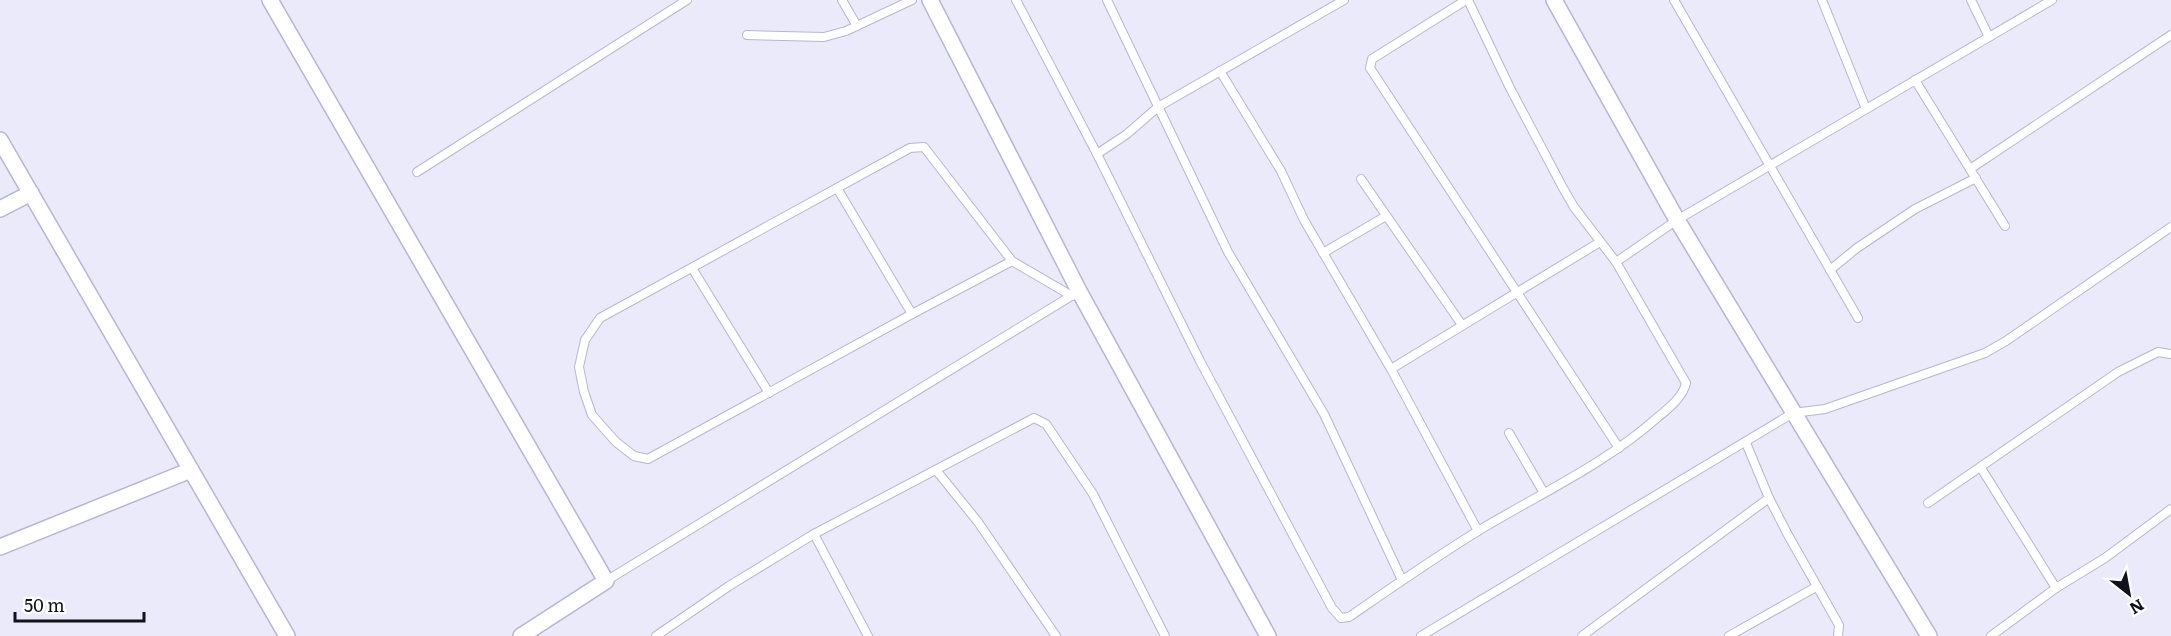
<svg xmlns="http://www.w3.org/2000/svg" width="2171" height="636" font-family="Literata,serif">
  <rect width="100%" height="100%" fill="#eaeafb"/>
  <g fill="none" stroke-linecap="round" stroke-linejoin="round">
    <defs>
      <g id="service">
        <polyline points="842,0 857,26"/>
        <path d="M1016,0L1097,154L1200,361L1332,608L1341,618L1349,617C1391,588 1434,558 1478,531C1539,494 1604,465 1658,417C1669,408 1683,397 1686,383L1616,262L1574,207L1563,188L1510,88L1468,0"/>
        <polyline points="1107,0 1228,252 1324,414 1402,580"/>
        <polyline points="1466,0 1372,59 1370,68 1619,448"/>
        <polyline points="1674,0 1858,318"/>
        <polyline points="1822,0 1866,109"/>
        <polyline points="1971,0 1989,37"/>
        <polyline points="747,35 824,37 846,31 912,0"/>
        <polyline points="1220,71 1281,171 1304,220 1391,369 1600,242"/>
        <polyline points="1915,80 2005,226"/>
        <polyline points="1097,154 1127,134 1158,107 1344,0"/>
        <polyline points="1970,169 2171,35"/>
        <polyline points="417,172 687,0"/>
        <polyline points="1361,179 1462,325"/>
        <polyline points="837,188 912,314"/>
        <polyline points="1323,253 1386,216"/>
        <polyline points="1012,261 912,314 648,459 634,456 616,442 592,415 584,392 579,367 585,340 600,318 910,148 924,147 1012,261 1072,296"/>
        <polyline points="1616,262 1677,220 2052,0"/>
        <polyline points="692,268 769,393"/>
        <polyline points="1830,270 1857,248 1915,209 1976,178"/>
        <polyline points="1391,369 1478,531"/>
        <polyline points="1509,433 1544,493"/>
        <polyline points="1746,443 1769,498 1788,535 1839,625 1838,636"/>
        <polyline points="1981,468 2056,588"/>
        <polyline points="936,470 978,522 1056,636"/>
        <polyline points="1928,503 2118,372 2158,352 2171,354"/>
        <polyline points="814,534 868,636"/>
        <polyline points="606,581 1076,293"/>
        <polyline points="656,636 729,586 814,534 1034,418 1046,424 1093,494 1165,636"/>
        <polyline points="1421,636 1793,413 1825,409 1985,353 2006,341 2171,227"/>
        <polyline points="1582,636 1769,498"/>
        <polyline points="1729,636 1816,587"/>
        <polyline points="1991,636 2056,588 2105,558 2171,509"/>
      </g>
      <g id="minor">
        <polyline points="270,0 606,581 521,636"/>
        <polyline points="930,0 1079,291 1268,636"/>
        <polyline points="1554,0 1677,220 1929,636"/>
        <polyline points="0,140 287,636"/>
        <polyline points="0,209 31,193"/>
        <polyline points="0,547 191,470"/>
      </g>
    </defs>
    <!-- service casing -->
    <use href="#service" stroke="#b6b6d2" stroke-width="10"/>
    <!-- minor casing -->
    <use href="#minor" stroke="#b6b6d2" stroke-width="18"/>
    <!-- service -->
    <use href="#service" stroke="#fff" stroke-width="8"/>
    <!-- minor -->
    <use href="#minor" stroke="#fff" stroke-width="15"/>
  </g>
  <!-- north arrow -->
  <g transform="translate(2129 594) rotate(149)" stroke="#ffffff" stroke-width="4.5" paint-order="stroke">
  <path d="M0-4.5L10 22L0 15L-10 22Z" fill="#12121c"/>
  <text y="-9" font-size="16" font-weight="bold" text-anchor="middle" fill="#12121c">N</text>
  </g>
  <!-- scale -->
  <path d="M15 612v9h129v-9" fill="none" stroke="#12121c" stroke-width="3"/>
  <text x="24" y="612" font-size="18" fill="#12121c" stroke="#ffffff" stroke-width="4.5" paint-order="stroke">50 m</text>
</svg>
